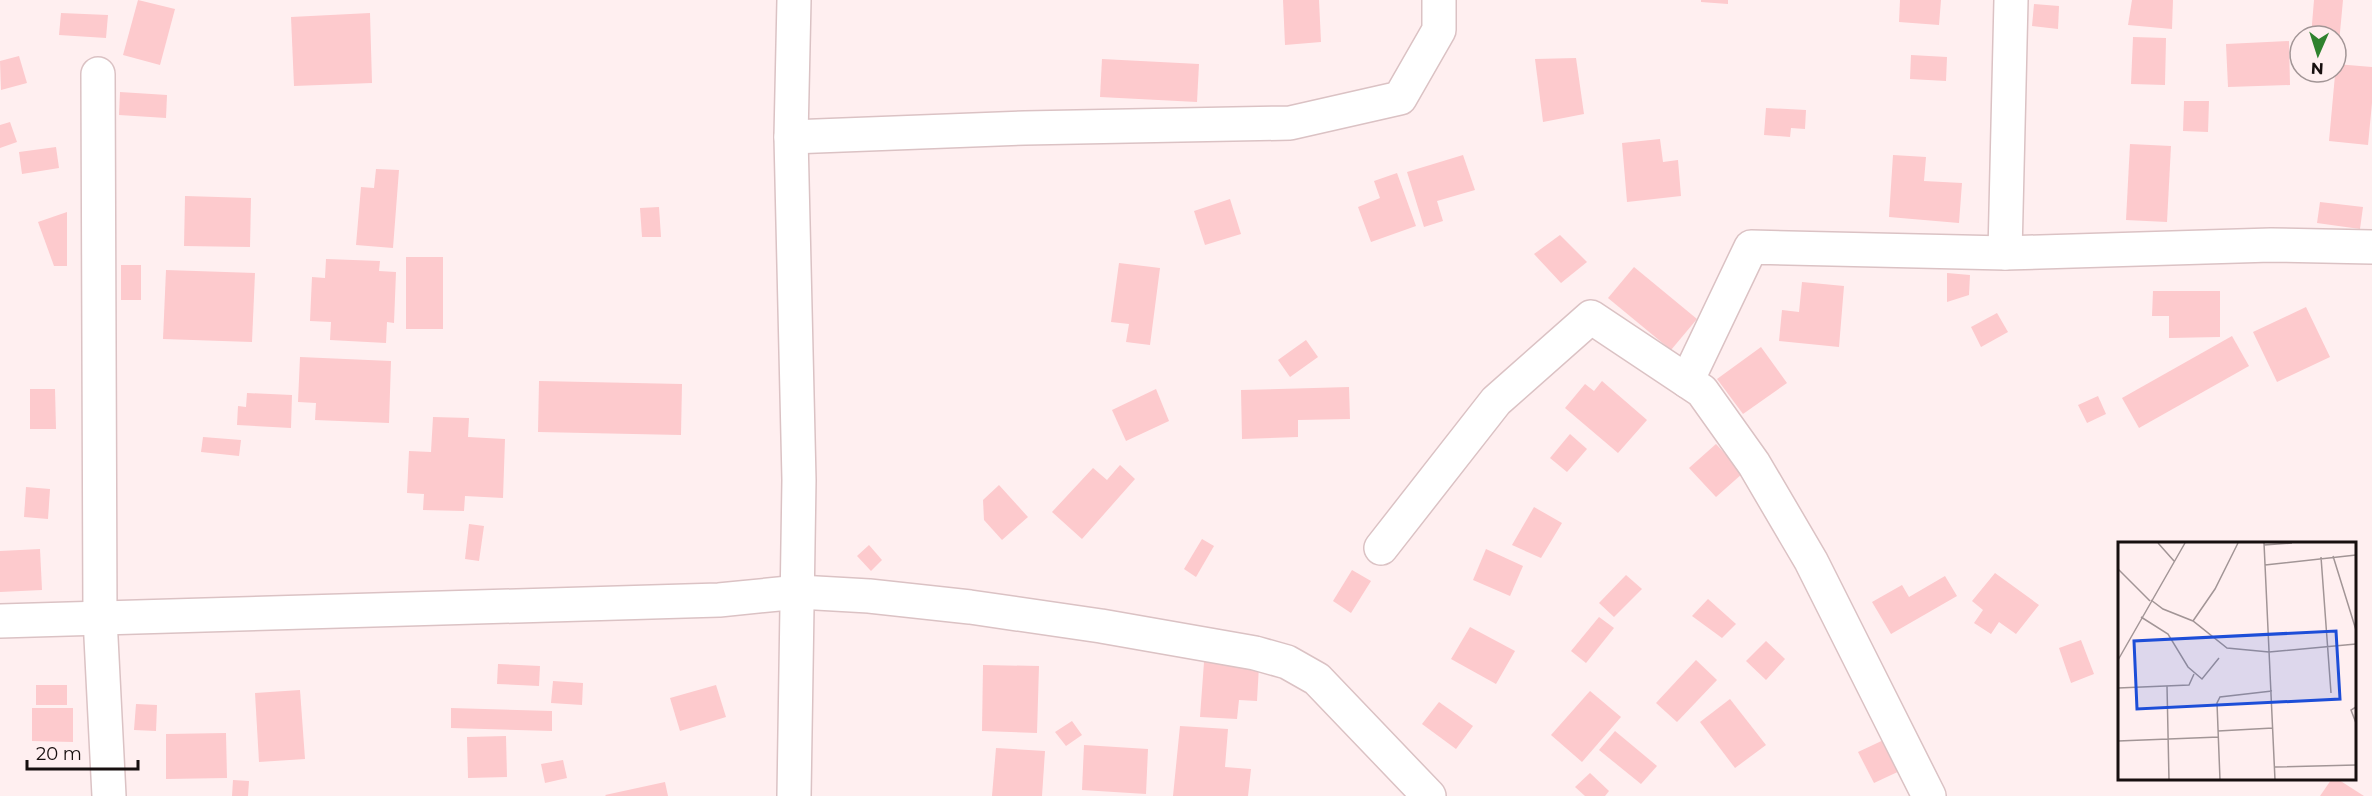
<svg xmlns="http://www.w3.org/2000/svg" width="2372" height="796" font-family="Montserrat,sans-serif">
  <rect width="100%" height="100%" fill="#ffeff0"/>
  <!-- building -->
  <g fill="#fdcacd">
    <polygon points="138,0 175,9 160,65 123,55"/>
    <polygon points="1283,0 1319,0 1321,42 1285,45"/>
    <polygon points="1701,0 1728,0 1728,4 1701,2"/>
    <polygon points="1900,0 1941,0 1939,25 1899,22"/>
    <polygon points="2132,0 2173,0 2172,29 2128,25"/>
    <polygon points="2314,0 2343,0 2339,43 2336,43 2336,36 2311,36"/>
    <polygon points="2034,4 2059,6 2058,29 2032,26"/>
    <polygon points="61,13 108,15 106,38 59,35"/>
    <polygon points="370,13 372,83 294,86 291,17"/>
    <polygon points="2133,37 2166,38 2165,85 2131,84"/>
    <polygon points="2289,41 2290,85 2228,87 2226,44"/>
    <polygon points="1911,55 1947,57 1946,81 1910,79"/>
    <polygon points="19,56 27,83 1,90 0,61"/>
    <polygon points="1576,58 1584,114 1543,122 1535,59"/>
    <polygon points="1102,59 1199,64 1197,102 1100,97"/>
    <polygon points="2336,64 2372,67 2372,103 2368,145 2329,141"/>
    <polygon points="120,92 167,95 166,118 119,115"/>
    <polygon points="2184,101 2209,101 2208,132 2183,131"/>
    <polygon points="1766,108 1806,110 1805,129 1791,128 1790,137 1764,135"/>
    <polygon points="10,122 17,142 0,148 0,125"/>
    <polygon points="1660,139 1663,162 1678,160 1681,196 1627,202 1622,143"/>
    <polygon points="2130,144 2171,146 2167,222 2126,220"/>
    <polygon points="56,147 59,168 22,174 19,152"/>
    <polygon points="1463,155 1475,190 1437,201 1443,221 1424,227 1407,172"/>
    <polygon points="1893,155 1926,157 1924,181 1962,183 1959,223 1889,217"/>
    <polygon points="376,169 399,170 393,248 356,245 361,187 374,188"/>
    <polygon points="1397,173 1416,226 1371,242 1358,207 1380,198 1374,181"/>
    <polygon points="185,196 251,198 250,247 184,246"/>
    <polygon points="1230,199 1241,234 1205,245 1194,211"/>
    <polygon points="2320,202 2363,207 2360,229 2317,223"/>
    <polygon points="659,207 661,237 642,237 640,208"/>
    <polygon points="67,212 67,266 54,266 38,222"/>
    <polygon points="1560,235 1587,262 1561,283 1534,254"/>
    <rect x="406" y="257" width="37" height="72"/>
    <polygon points="326,259 380,261 379,271 396,272 394,323 387,322 386,343 330,340 331,322 310,321 312,277 325,278"/>
    <polygon points="1119,263 1160,268 1150,345 1126,342 1129,324 1111,322"/>
    <rect x="121" y="265" width="20" height="35"/>
    <polygon points="1634,267 1697,319 1671,350 1608,298"/>
    <polygon points="166,270 255,273 252,342 163,339"/>
    <polygon points="1947,273 1970,275 1969,295 1947,302"/>
    <polygon points="1802,282 1844,286 1839,347 1779,341 1782,310 1799,312"/>
    <polygon points="2153,291 2220,291 2220,337 2169,338 2169,316 2152,316"/>
    <polygon points="2306,307 2330,357 2277,382 2253,332"/>
    <polygon points="1997,313 2008,332 1981,347 1971,327"/>
    <polygon points="2232,336 2249,366 2139,428 2122,398"/>
    <polygon points="1306,340 1318,357 1290,377 1278,360"/>
    <polygon points="1761,347 1787,383 1743,414 1717,379"/>
    <polygon points="300,357 391,361 389,423 315,420 316,403 298,402"/>
    <polygon points="539,381 682,384 681,435 538,432"/>
    <polygon points="1602,381 1647,420 1618,453 1565,408 1585,384 1594,391"/>
    <polygon points="1349,387 1350,419 1298,420 1298,437 1242,439 1241,390"/>
    <polygon points="30,389 55,389 56,429 30,429"/>
    <polygon points="1156,389 1169,421 1126,441 1112,410"/>
    <polygon points="247,393 292,395 291,428 237,425 238,406 246,407"/>
    <polygon points="2098,396 2106,414 2087,423 2078,405"/>
    <polygon points="433,417 469,418 468,437 505,439 503,498 465,496 464,511 423,510 424,494 407,493 409,451 431,452"/>
    <polygon points="1570,434 1587,449 1567,472 1550,458"/>
    <polygon points="203,437 241,440 239,456 201,452"/>
    <polygon points="1716,444 1743,473 1716,497 1689,468"/>
    <polygon points="1120,465 1135,479 1082,539 1052,512 1093,468 1107,480"/>
    <polygon points="999,485 1028,517 1002,540 984,520 983,500"/>
    <polygon points="26,487 50,489 48,519 24,517"/>
    <polygon points="1534,507 1562,523 1541,558 1512,545"/>
    <polygon points="469,524 484,526 479,561 465,559"/>
    <polygon points="1202,539 1214,546 1196,577 1184,569"/>
    <polygon points="869,545 882,560 871,571 857,556"/>
    <polygon points="40,549 42,590 0,592 0,551"/>
    <polygon points="1486,549 1523,566 1510,596 1473,580"/>
    <polygon points="1352,570 1371,581 1351,613 1333,601"/>
    <polygon points="1995,573 2039,605 2016,634 1999,622 1991,634 1974,623 1983,610 1972,601"/>
    <polygon points="1626,575 1642,589 1614,617 1599,603"/>
    <polygon points="1945,576 1957,596 1891,634 1872,602 1902,585 1909,597"/>
    <polygon points="1708,599 1736,624 1722,638 1692,616"/>
    <polygon points="1599,617 1614,628 1586,663 1571,651"/>
    <polygon points="1470,627 1515,651 1496,684 1451,659"/>
    <polygon points="2081,640 2094,674 2071,683 2059,648"/>
    <polygon points="1766,641 1785,659 1766,680 1746,661"/>
    <polygon points="1696,660 1717,680 1677,722 1656,703"/>
    <polygon points="1204,662 1259,666 1257,701 1239,700 1237,719 1200,717"/>
    <polygon points="498,664 540,666 539,686 497,684"/>
    <polygon points="983,665 1039,666 1037,733 982,731"/>
    <polygon points="553,681 583,683 582,705 551,703"/>
    <rect x="36" y="685" width="31" height="20"/>
    <polygon points="716,685 726,717 680,731 670,698"/>
    <polygon points="300,690 305,759 259,762 255,693"/>
    <polygon points="1590,691 1621,717 1582,762 1551,735"/>
    <polygon points="1730,699 1766,745 1735,768 1700,722"/>
    <polygon points="1439,702 1473,726 1456,749 1422,724"/>
    <polygon points="136,704 157,705 156,731 134,730"/>
    <polygon points="32,708 73,708 73,742 32,741"/>
    <polygon points="451,708 552,711 552,731 451,728"/>
    <polygon points="1072,721 1082,735 1066,746 1055,732"/>
    <polygon points="1180,726 1228,729 1225,767 1251,769 1248,796 1173,796"/>
    <polygon points="1615,731 1657,766 1641,784 1599,750"/>
    <polygon points="226,733 227,778 166,779 166,734"/>
    <polygon points="506,736 507,777 468,778 467,737"/>
    <polygon points="1890,737 1904,769 1874,783 1858,752"/>
    <polygon points="1084,745 1148,749 1146,794 1082,790"/>
    <polygon points="996,748 1045,751 1042,796 992,796"/>
    <polygon points="563,760 567,778 545,783 541,764"/>
    <polygon points="1590,773 1609,791 1605,796 1585,796 1575,787"/>
    <polygon points="233,780 249,781 248,796 232,796"/>
    <polygon points="2331,780 2339,780 2364,796 2320,796"/>
    <polygon points="665,782 668,796 606,796 605,795"/>
  </g>
  <g fill="none" stroke-linecap="round" stroke-linejoin="round">
    <defs>
      <g id="minor">
        <polyline points="794,0 791,137 799,480 794,796"/>
        <polyline points="98,74 100,618 109,796"/>
        <polyline points="791,137 1025,128 1290,123 1400,98 1439,30 1439,0"/>
        <polyline points="2005,253 2011,0"/>
        <polyline points="1687,381 1751,247 2005,253 2271,245 2372,247"/>
        <polyline points="1381,548 1496,401 1591,317 1702,391 1754,464 1811,561 1929,796"/>
        <polyline points="0,621 719,600 799,592 869,596 970,607 1101,626 1255,653 1287,662 1317,679 1429,796"/>
      </g>
    </defs>
    <!-- minor casing -->
    <use href="#minor" stroke="#dbc2c4" stroke-width="36"/>
    <!-- minor -->
    <use href="#minor" stroke="#fff" stroke-width="33"/>
  </g>
  <!-- overview -->
  <g transform="translate(2118 542)">
    <rect width="238" height="238" fill="#ffeff0"/>
    <path fill="none" stroke="#a29596" stroke-width="1.5" d="M40,1L56,19M146,1L157,238M146,3L174,1M215,14L238,88M203,15L213,151M147,23L238,13M0,27L32,59M33,58L45,67L75,79L109,106L151,110L238,102M23,75L50,92L70,125L84,137L101,116M75,79L97,47L120,1M0,118L67,1M49,144L51,238M0,146L71,143L76,132M238,165L233,168L238,181M100,189L155,186M0,199L101,195M157,225L238,223M102,238L99,161L102,155L154,149"/>
    <path fill="#1d4ed8" fill-opacity="0.15" stroke="#1d4ed8" stroke-width="3" d="M218,89L222,157L19,167L16,99Z"/>
    <rect width="238" height="238" fill="none" stroke="#170f0f" stroke-width="3"/>
  </g>
  <!-- north arrow -->
  <g transform="translate(2318 54) rotate(183)"><circle r="28" fill="#ffeff0" stroke="#a29596" stroke-width="1.5"/>
  <path d="M0-4.5L10 22L0 15L-10 22Z" fill="#2f822e"/>
  <text y="-9" font-size="16" font-weight="bold" text-anchor="middle" fill="#170f0f">N</text>
  </g>
  <!-- scale -->
  <path d="M27 760v9h111v-9" fill="none" stroke="#170f0f" stroke-width="3"/>
  <text x="36" y="760" font-size="18" fill="#170f0f" stroke="#ffeff0" stroke-width="4.5" paint-order="stroke">20 m</text>
</svg>
